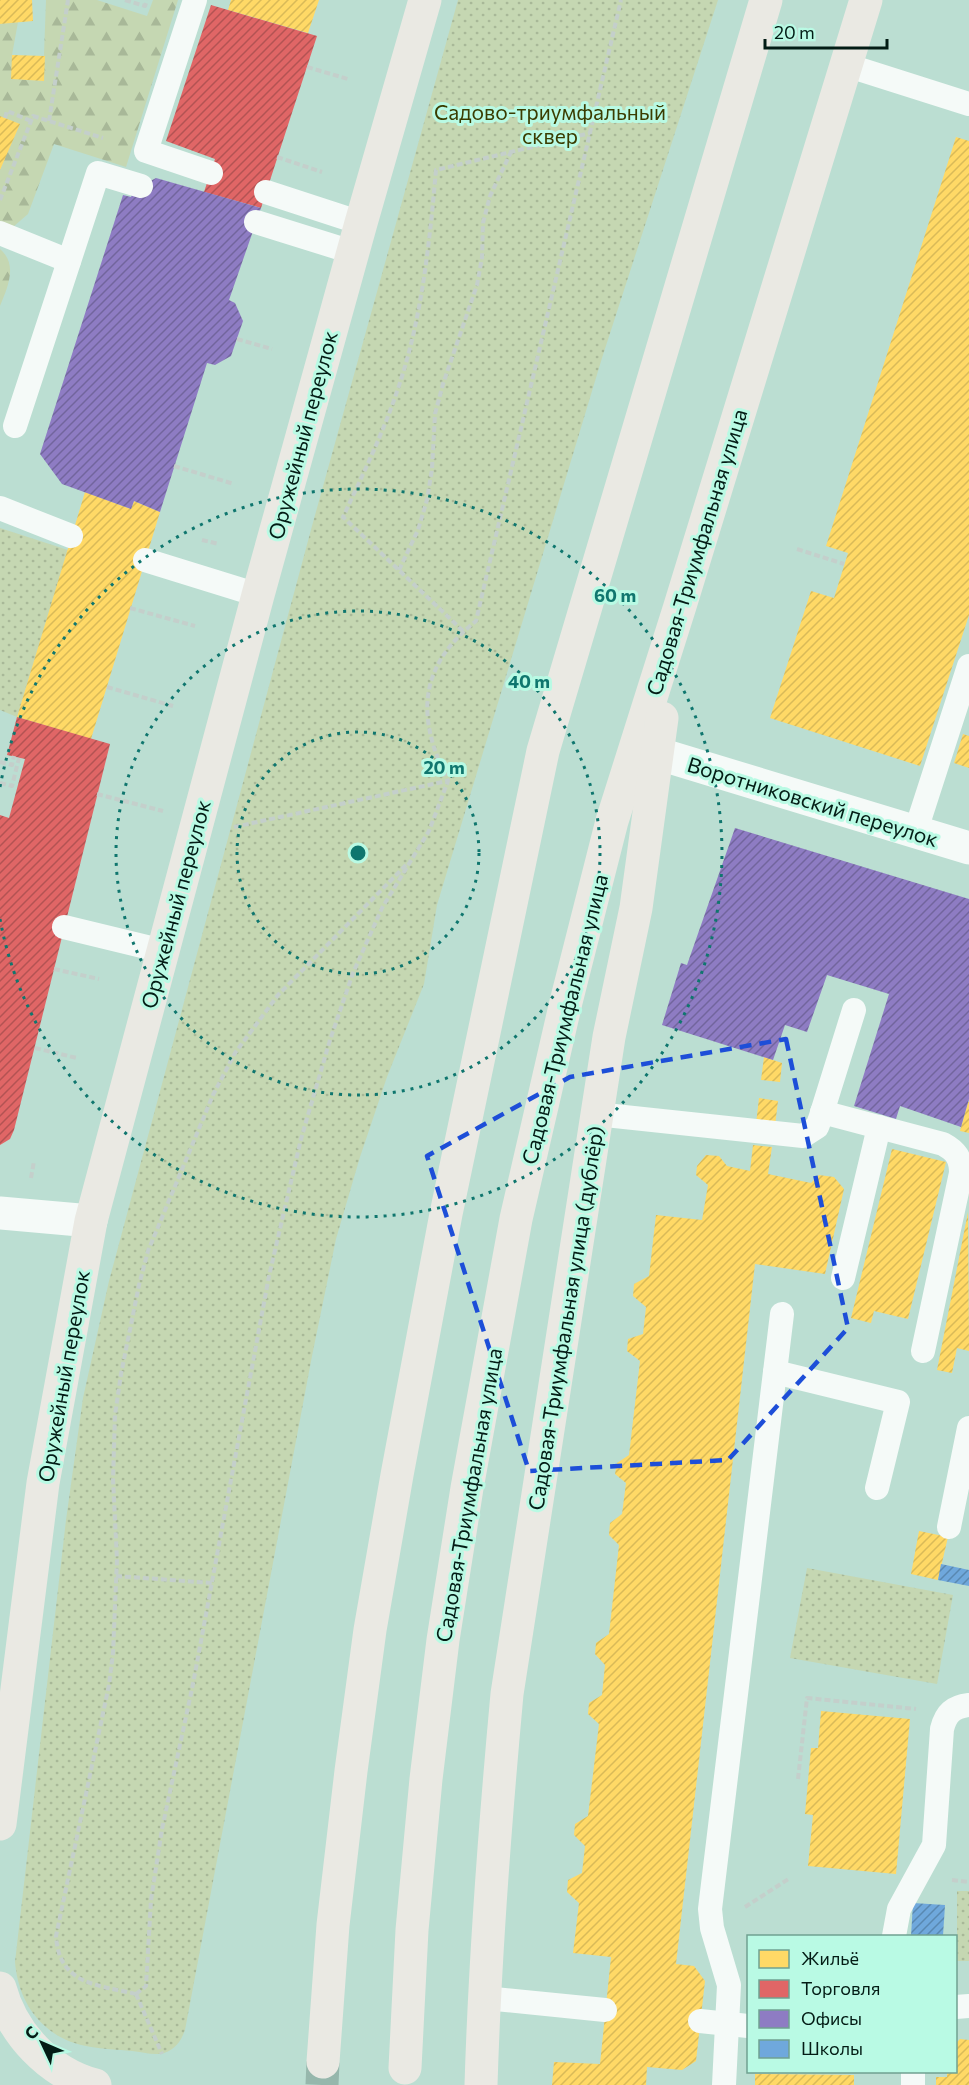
<svg xmlns="http://www.w3.org/2000/svg" width="969" height="2085" font-family="Commissioner,sans-serif">
  <defs>
    <pattern id="green-dots" width="8" height="8" patternUnits="userSpaceOnUse" patternTransform="scale(1.5)"><rect width="8" height="8" fill="#c5d7b2"/><path d="M2 2h.1M6 6h.1" fill="none" stroke="#a8b898" stroke-width="1.8" stroke-linecap="round"/></pattern>
    <pattern id="forest-firs" width="22" height="20" patternUnits="userSpaceOnUse" patternTransform="scale(1.5)"><rect width="22" height="20" fill="#c5d7b2"/><path d="M5 1l3.5 6h-7zM16 11l3.5 6h-7z" fill="#a8b898"/></pattern>
    <pattern id="homes-hatch" width="6" height="6" patternUnits="userSpaceOnUse" patternTransform="scale(1.5)"><rect width="6" height="6" fill="#ffd966"/><path d="M-1 1l2-2M0 6l6-6M5 7l2-2" fill="none" stroke="#d9ba58"/></pattern>
    <pattern id="shops-hatch" width="6" height="6" patternUnits="userSpaceOnUse" patternTransform="scale(1.5)"><rect width="6" height="6" fill="#e06666"/><path d="M-1 1l2-2M0 6l6-6M5 7l2-2" fill="none" stroke="#b35353"/></pattern>
    <pattern id="offices-hatch" width="6" height="6" patternUnits="userSpaceOnUse" patternTransform="scale(1.5)"><rect width="6" height="6" fill="#8e7cc3"/><path d="M-1 1l2-2M0 6l6-6M5 7l2-2" fill="none" stroke="#72659d"/></pattern>
    <pattern id="schools-hatch" width="6" height="6" patternUnits="userSpaceOnUse" patternTransform="scale(1.5)"><rect width="6" height="6" fill="#6fa8dc"/><path d="M-1 1l2-2M0 6l6-6M5 7l2-2" fill="none" stroke="#5988b1"/></pattern>
  </defs>
  <rect width="100%" height="100%" fill="#bbded2"/>
  <!-- green -->
  <g fill="url(#green-dots)">
    <path d="M458,0H718L602,358L437,905L424,984L387,1077L360,1157L336,1239L312,1356L185,2030C181,2041 176,2049 164,2053C155,2056 142,2052 132,2051C100,2048 71,2049 46,2027C26,2010 17,1986 15,1962L66,1520L83,1398L109,1281L312,526Z"/>
    <polygon points="0,528 68,550 17,717 0,710"/>
    <polygon points="807,1568 953,1595 937,1684 790,1658"/>
    <rect x="957" y="1891" width="12" height="70"/>
  </g>
  <!-- forest -->
  <g fill="url(#forest-firs)">
    <polygon points="46,0 97,0 147,16 153,0 178,0 126,167 54,144 28,214 13,227 0,222 0,170 19,124 0,116 0,24 18,22 12,55 12,79 43,81"/>
    <path d="M0,249C18,264 8,287 0,306Z"/>
  </g>
  <!-- homes -->
  <g fill="url(#homes-hatch)">
    <polygon points="0,0 32,0 33,21 0,24"/>
    <polygon points="231,0 319,0 308,33 228,10"/>
    <polygon points="12,55 45,56 44,81 11,79"/>
    <polygon points="0,116 20,124 0,170"/>
    <polygon points="956,137 969,141 969,615 920,766 770,718 811,591 834,598 848,553 826,546"/>
    <polygon points="85,492 131,509 134,501 160,512 91,739 17,717"/>
    <polygon points="963,734 969,736 969,768 954,763"/>
    <polygon points="764,1057 782,1063 780,1082 761,1080"/>
    <polygon points="759,1098 778,1101 775,1126 756,1124"/>
    <polygon points="968,1102 969,1102 969,1133 960,1131"/>
    <polygon points="753,1145 772,1147 768,1174 811,1183 819,1175 834,1177 844,1189 825,1274 755,1264 676,1964 694,1966 705,1981 696,2061 682,2070 647,2067 646,2085 552,2085 554,2062 600,2064 611,1957 573,1953 579,1903 567,1892 568,1880 582,1873 585,1846 574,1835 575,1824 588,1816 599,1724 588,1714 589,1703 602,1695 605,1665 595,1654 596,1643 609,1634 619,1545 609,1535 610,1523 622,1514 626,1483 615,1474 617,1463 629,1455 640,1361 627,1351 628,1339 643,1334 646,1307 633,1296 634,1284 649,1276 656,1215 702,1220 708,1185 696,1175 697,1166 706,1155 719,1156 727,1166 750,1171"/>
    <polygon points="892,1149 946,1162 908,1319 874,1311 871,1323 851,1318"/>
    <polygon points="968,1212 969,1351 957,1348 952,1373 937,1370"/>
    <polygon points="919,1531 948,1537 938,1580 911,1574"/>
    <polygon points="821,1711 910,1719 896,1874 808,1866 813,1815 805,1814 811,1748 818,1748"/>
    <polygon points="960,2039 969,2040 969,2085 936,2085 936,2077 947,2077 947,2072 956,2072 956,2043"/>
    <polygon points="755,2074 854,2075 854,2085 755,2085"/>
  </g>
  <!-- shops -->
  <g fill="url(#shops-hatch)">
    <polygon points="211,5 317,36 261,208 204,192 215,159 166,141"/>
    <polygon points="17,717 110,744 14,1130 10,1139 0,1145 0,815 9,818 25,759 7,755"/>
  </g>
  <!-- offices -->
  <g fill="url(#offices-hatch)">
    <polygon points="156,178 261,208 229,300 235,303 243,321 231,356 215,365 207,363 160,512 134,501 131,509 62,484 40,454 123,195 131,197 134,190"/>
    <polygon points="735,828 969,899 969,1099 961,1127 900,1106 896,1119 854,1106 889,994 827,975 807,1032 785,1025 773,1060 662,1025 681,963 687,965"/>
  </g>
  <!-- schools -->
  <g fill="url(#schools-hatch)">
    <polygon points="941,1564 969,1570 969,1586 938,1580"/>
    <polygon points="913,1903 945,1905 943,1936 911,1936"/>
  </g>
  <g fill="none" stroke-linecap="round" stroke-linejoin="round">
    <!-- primary-tunnel -->
    <polyline stroke="#96b7ac" stroke-width="33" stroke-dasharray="33 16" stroke-linecap="butt" points="322,2085 323,2062"/>
    <!-- path -->
    <g stroke="#c4cfcb" stroke-width="4" stroke-dasharray="6 3" stroke-linecap="butt">
      <polyline points="125,0 145,6 147,0"/>
      <polyline points="307,67 348,79"/>
      <polyline points="5,118 7,111 31,121"/>
      <polyline points="49,121 68,0"/>
      <polyline points="277,157 322,172"/>
      <polyline points="0,200 33,116 103,138"/>
      <polyline points="237,339 272,349"/>
      <polyline points="174,466 234,484"/>
      <polyline points="202,540 219,544"/>
      <polyline points="797,549 844,564"/>
      <polyline points="399,570 418,530 427,500 432,469 435,414 443,384 477,285 482,258 483,223 490,196 511,152"/>
      <polyline points="130,608 195,626"/>
      <path d="M463,631L343,517C365,470 388,423 403,373C423,308 430,237 436,170L590,133"/>
      <polyline points="107,687 173,706"/>
      <polyline points="0,762 12,765 14,756"/>
      <polyline points="0,783 12,786 19,758"/>
      <polyline points="97,794 163,811"/>
      <polyline points="234,827 447,781"/>
      <polyline points="54,969 99,979"/>
      <polyline points="35,1048 77,1058"/>
      <polyline points="31,1178 34,1161"/>
      <polyline points="116,1576 212,1583"/>
      <polyline points="798,1779 807,1698 916,1709"/>
      <polyline points="952,1880 969,1882"/>
      <polyline points="745,1907 790,1878"/>
      <path d="M136,1994L146,1986L151,1900L162,1829L193,1684L269,1276L301,1139L330,1040L353,973L382,908L429,831L448,781C416,717 418,667 476,621L621,0"/>
      <path d="M136,1994C98,1985 59,1985 56,1936L109,1685L113,1653L117,1560L113,1479L115,1415L121,1374L139,1285L148,1251L213,1095L235,1053L278,995L406,865"/>
      <polyline points="136,1994 162,2054"/>
    </g>
    <!-- lane -->
    <g stroke="#f5faf8" stroke-width="24">
      <polyline points="195,0 146,151 211,173"/>
      <polyline points="846,65 969,104"/>
      <polyline points="266,192 361,223"/>
      <polyline points="256,222 352,252"/>
      <polyline points="0,233 69,261"/>
      <polyline points="15,426 98,173 141,186"/>
      <polyline points="0,508 71,536"/>
      <polyline points="145,560 258,595"/>
      <polyline points="915,833 969,666"/>
      <polyline points="64,927 163,951"/>
      <path d="M822,1112L943,1144C956,1151 961,1158 961,1173L923,1351"/>
      <polyline points="596,1114 803,1136 817,1127 820,1119 854,1010"/>
      <polyline points="843,1278 879,1127"/>
      <polyline points="775,1372 898,1402 877,1488"/>
      <polyline points="949,1527 969,1428"/>
      <path d="M894,1936L899,1909L934,1845L942,1729C946,1713 953,1707 969,1705"/>
      <polyline points="485,1998 605,2010"/>
      <polyline points="956,2007 969,2006"/>
      <polyline points="700,2021 748,2026"/>
      <polyline points="724,2085 729,1985 712,1928 710,1909 782,1314"/>
      <polyline points="913,2085 913,2072"/>
    </g>
    <!-- street -->
    <g stroke="#f5faf8" stroke-width="33">
      <polyline points="656,753 969,848"/>
      <polyline points="0,1213 91,1221"/>
    </g>
    <!-- primary -->
    <g stroke="#eae9e3" stroke-width="33">
      <polyline points="0,1824 43,1483 91,1221 258,595 361,223 425,0"/>
      <path d="M0,1988C12,2033 49,2073 95,2085"/>
      <polyline points="323,2062 333,1925 351,1771 370,1630 397,1475 446,1214 543,751 766,0"/>
      <polyline points="405,2068 412,1930 426,1779 443,1640 467,1488 516,1219 566,1002 612,821 680,606 866,0"/>
      <path d="M481,2085C485,1955 495,1824 507,1694L609,1037L636,908L662,718"/>
    </g>
  </g>
  <!-- marked area -->
  <path fill="none" stroke="#1d4ed8" stroke-width="4.5" stroke-dasharray="12 8" stroke-linejoin="round" d="M786,1039L848,1328L728,1460L529,1471L427,1156L570,1077Z"/>
  <!-- distance rings -->
  <g fill="none" stroke="#0f766e" stroke-width="3" stroke-dasharray="3 6">
    <circle cx="358" cy="853" r="121"/>
    <circle cx="358" cy="853" r="242"/>
    <path d="M0 787A364 364 0 1 1 0 919"/>
  </g>
  <g text-anchor="middle" dominant-baseline="central" stroke-width="6" stroke-linejoin="round" paint-order="stroke">
    <!-- park labels -->
    <g font-size="21" fill="#3a3c00" stroke="#b9fae4">
      <text x="550" y="111">Садово-триумфальный<tspan x="550" dy="24">сквер</tspan></text>
    </g>
    <!-- street labels -->
    <g font-size="21" fill="#031c15" stroke="#b9fae4">
      <text transform="translate(302 435) rotate(-75)">Оружейный переулок</text>
      <text transform="translate(696 552) rotate(-73)">Садовая-Триумфальная улица</text>
      <text transform="translate(813 801) rotate(17)">Воротниковский переулок</text>
      <text transform="translate(175 904) rotate(-75)">Оружейный переулок</text>
      <text transform="translate(564 1019) rotate(-76)">Садовая-Триумфальная улица</text>
      <text transform="translate(565 1318) rotate(-81)">Садовая-Триумфальная улица (дублёр)</text>
      <text transform="translate(63 1376) rotate(-80)">Оружейный переулок</text>
      <text transform="translate(468 1495) rotate(-80)">Садовая-Триумфальная улица</text>
    </g>
  </g>
  <circle cx="358" cy="853" r="9" fill="#0f766e" stroke="#b9fae4" stroke-width="3"/>
  <g font-size="18" text-anchor="middle" font-weight="bold" fill="#0f766e" stroke="#b9fae4" stroke-width="6" stroke-linejoin="round" paint-order="stroke">
    <text x="615" y="602">60 m</text>
    <text x="529" y="688">40 m</text>
    <text x="444" y="774">20 m</text>
  </g>
  <!-- legend -->
  <rect x="747" y="1935" width="210" height="138" fill="#b9fae4" stroke="#70a191" stroke-width="1.5"/>
  <rect x="759" y="1950" width="30" height="18" fill="#ffd966" stroke="#70a191" stroke-width="1.5"/>
  <text x="801" y="1965" font-size="18" fill="#031c15">Жильё</text>
  <rect x="759" y="1980" width="30" height="18" fill="#e06666" stroke="#70a191" stroke-width="1.5"/>
  <text x="801" y="1995" font-size="18" fill="#031c15">Торговля</text>
  <rect x="759" y="2010" width="30" height="18" fill="#8e7cc3" stroke="#70a191" stroke-width="1.5"/>
  <text x="801" y="2025" font-size="18" fill="#031c15">Офисы</text>
  <rect x="759" y="2040" width="30" height="18" fill="#6fa8dc" stroke="#70a191" stroke-width="1.5"/>
  <text x="801" y="2055" font-size="18" fill="#031c15">Школы</text>
  <!-- north arrow -->
  <g transform="translate(42 2043) rotate(314)" stroke="#b9fae4" stroke-width="4.5" paint-order="stroke">
  <path d="M0-4.5L10 22L0 15L-10 22Z" fill="#031c15"/>
  <text y="-9" font-size="16" font-weight="bold" text-anchor="middle" fill="#031c15">С</text>
  </g>
  <!-- scale -->
  <path d="M765 39v9h122v-9" fill="none" stroke="#031c15" stroke-width="3"/>
  <text x="774" y="39" font-size="18" fill="#031c15" stroke="#b9fae4" stroke-width="4.5" paint-order="stroke">20 m</text>
</svg>
